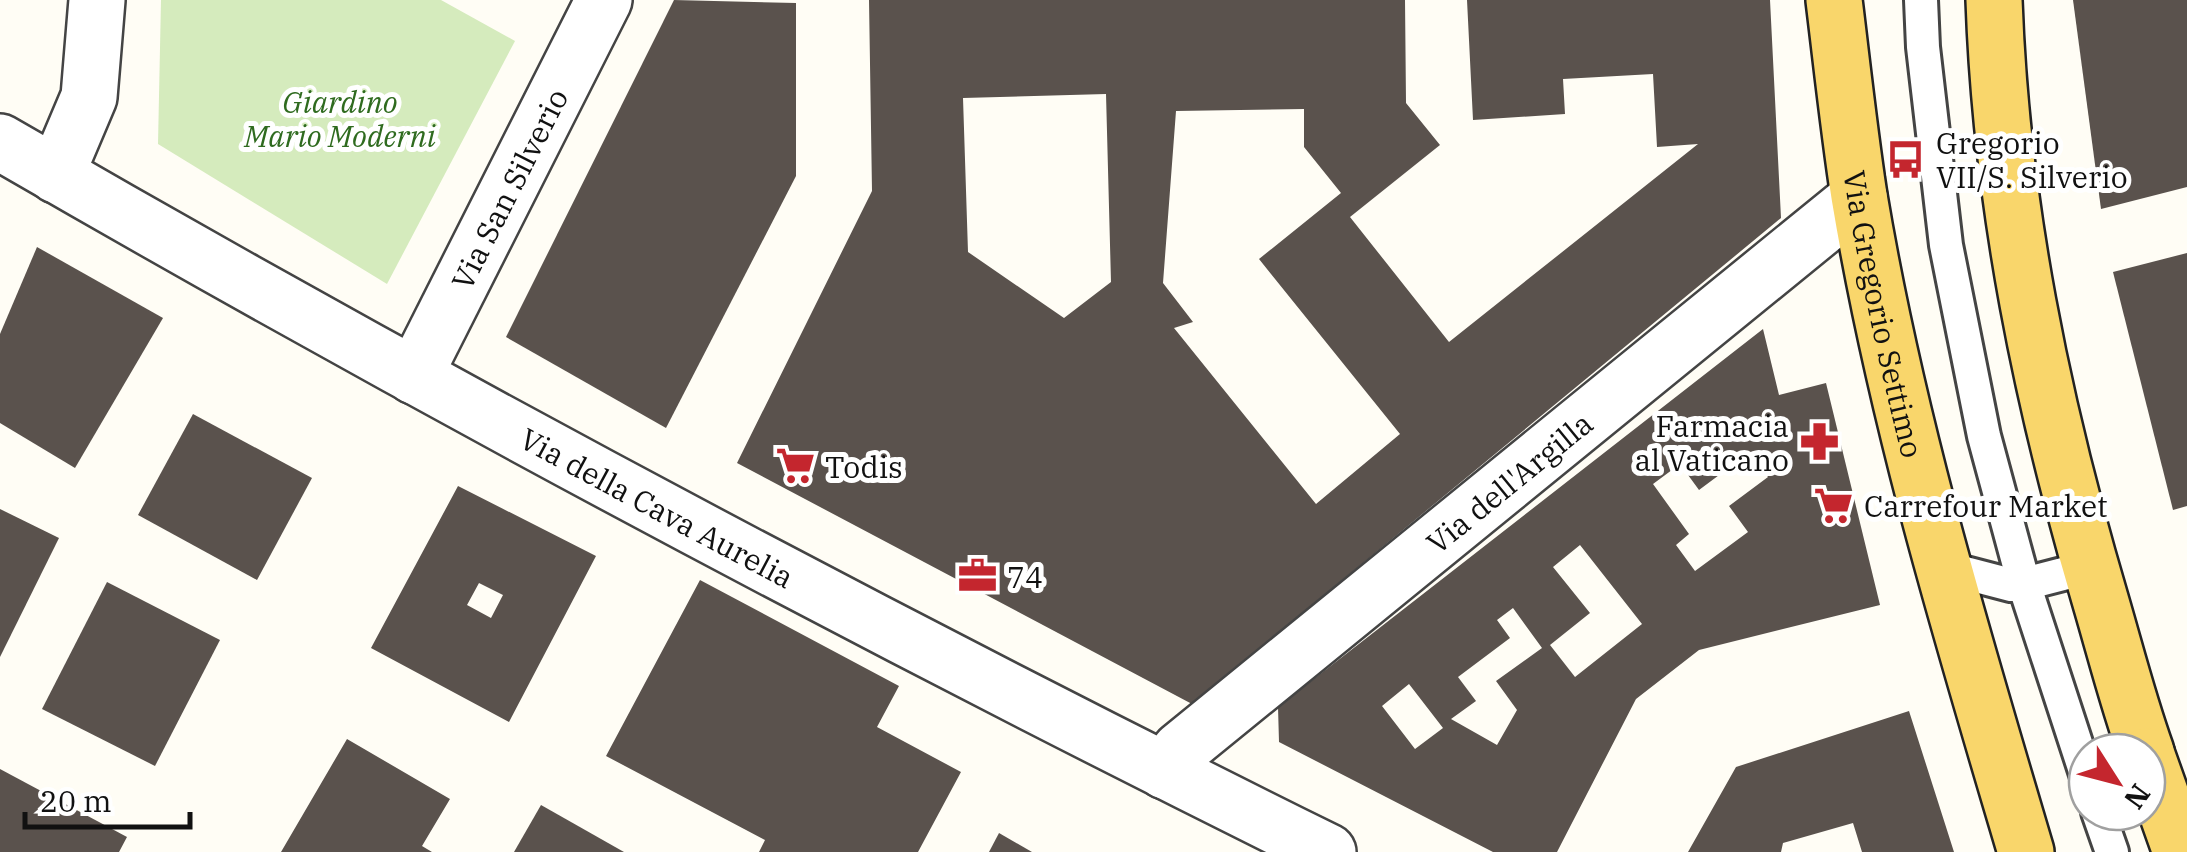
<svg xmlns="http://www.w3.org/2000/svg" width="2187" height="852" font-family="'IBM Plex Serif',serif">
  <rect width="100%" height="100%" fill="#fffdf5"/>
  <!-- green -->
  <polygon fill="#d5ebbd" points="161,0 441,0 515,41 387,284 158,144"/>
  <!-- building -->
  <g fill="#5a524d" fill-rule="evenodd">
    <polygon points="674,0 796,3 796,176 666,428 506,337"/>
    <path d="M869,0H1405L1406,103L1440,145L1350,217L1449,342L1698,144L1657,147L1653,74L1563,79L1565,114L1473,120L1467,0H1770L1781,218L1192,704L737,463L872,191ZM1106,94L1111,282L1064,318L968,252L963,98ZM1304,109V147L1341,193L1259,259L1400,434L1316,504L1174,328L1193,322L1163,283L1176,111Z"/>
    <polygon points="2073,0 2187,0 2187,187 2101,209"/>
    <polygon points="37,247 163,318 75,468 0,423 0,334"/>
    <polygon points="2187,253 2187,506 2173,510 2113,272"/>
    <path d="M1763,329L1779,395L1826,383L1880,605L1699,650L1636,699L1557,852H1493L1279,742L1278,707ZM1750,452L1768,477L1729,506L1748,532L1695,571L1676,545L1689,534L1653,484L1680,464L1699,490ZM1580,545L1642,624L1575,677L1550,645L1590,613L1553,567ZM1513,608L1542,648L1496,681L1517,710L1497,745L1451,719L1476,701L1458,677L1510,638L1497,620ZM1409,684L1443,728L1415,749L1382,706Z"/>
    <polygon points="193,414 312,478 257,580 138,515"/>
    <path d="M458,486L596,556L509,722L371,648ZM479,583L503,595L491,618L467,605Z"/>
    <polygon points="0,509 59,538 0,657"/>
    <polygon points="700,580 899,686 877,727 961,772 918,852 759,852 765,840 606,756"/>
    <polygon points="107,582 220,640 155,766 42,709"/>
    <polygon points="1909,711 1954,852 1862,852 1853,823 1783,843 1781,852 1688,852 1736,767"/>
    <polygon points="347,739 450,799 422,846 432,852 281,852"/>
    <polygon points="0,769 127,837 119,852 0,852"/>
    <polygon points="541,805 624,852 514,852"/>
    <polygon points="999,833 1032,852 989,852"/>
  </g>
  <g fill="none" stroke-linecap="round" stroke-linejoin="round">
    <defs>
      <g id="lane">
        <polyline points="1921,0 1923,47 1946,245 1984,436 2024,584 2087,777"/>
        <polyline points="1942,567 2011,585 2024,584 2090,567"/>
        <polyline points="2098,812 2112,852"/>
      </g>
      <g id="street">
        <path id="s1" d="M0,142C435,394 878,629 1328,852"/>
        <polyline points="56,175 89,97 97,0"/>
        <path id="s2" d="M414,376L604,0"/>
        <path id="s3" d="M1165,771L1180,750L1859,197"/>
      </g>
      <g id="primary">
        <path id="s4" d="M1834,0C1842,65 1849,131 1859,196C1896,419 1962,636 2026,852"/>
        <path d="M1994,0C2001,204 2042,403 2100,599C2115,650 2128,702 2146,752"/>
        <polyline points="2147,756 2181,852"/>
      </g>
    </defs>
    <!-- lane casing -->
    <use href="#lane" stroke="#444" stroke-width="38"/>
    <!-- street casing -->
    <use href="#street" stroke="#444" stroke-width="60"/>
    <!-- primary casing -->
    <use href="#primary" stroke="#222" stroke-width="60"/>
    <!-- lane -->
    <use href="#lane" stroke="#fff" stroke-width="32"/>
    <!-- street -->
    <use href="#street" stroke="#fff" stroke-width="55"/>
    <!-- primary -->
    <use href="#primary" stroke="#f9d66b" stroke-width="55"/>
  </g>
  <!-- icons -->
  <defs>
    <symbol id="bus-bare" viewBox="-9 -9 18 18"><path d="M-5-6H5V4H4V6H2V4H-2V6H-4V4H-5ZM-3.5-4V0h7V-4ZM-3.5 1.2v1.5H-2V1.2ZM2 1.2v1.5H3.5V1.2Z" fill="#c4262e" stroke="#fff" stroke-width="2.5" paint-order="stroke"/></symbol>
    <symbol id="pharmacy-bare" viewBox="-9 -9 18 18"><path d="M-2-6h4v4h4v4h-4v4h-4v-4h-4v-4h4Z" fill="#c4262e" stroke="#fff" stroke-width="2.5" paint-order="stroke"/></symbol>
    <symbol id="supermarket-bare" viewBox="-9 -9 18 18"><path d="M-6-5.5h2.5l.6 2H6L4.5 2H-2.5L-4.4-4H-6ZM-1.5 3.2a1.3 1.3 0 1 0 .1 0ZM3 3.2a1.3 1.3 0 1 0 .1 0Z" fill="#c4262e" stroke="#fff" stroke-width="2.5" paint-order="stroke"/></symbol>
    <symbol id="office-bare" viewBox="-9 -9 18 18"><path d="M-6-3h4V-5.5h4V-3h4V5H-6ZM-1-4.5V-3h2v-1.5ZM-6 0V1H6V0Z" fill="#c4262e" stroke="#fff" stroke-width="2.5" paint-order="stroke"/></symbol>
  </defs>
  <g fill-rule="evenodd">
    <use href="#bus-bare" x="1878" y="132" width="55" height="55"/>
    <use href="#pharmacy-bare" x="1792" y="414" width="55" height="55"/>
    <use href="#supermarket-bare" x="768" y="438" width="55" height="55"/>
    <use href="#supermarket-bare" x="1806" y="478" width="55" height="55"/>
    <use href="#office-bare" x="950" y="548" width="55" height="55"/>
  </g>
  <g text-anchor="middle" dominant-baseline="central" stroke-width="10" stroke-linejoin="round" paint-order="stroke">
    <!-- park labels -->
    <g font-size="30" font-style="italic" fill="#2f6b1f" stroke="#fff">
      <text x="340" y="101">Giardino<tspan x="340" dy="34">Mario Moderni</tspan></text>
    </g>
    <!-- poi labels -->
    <g font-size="30" fill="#111" stroke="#fff" text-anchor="start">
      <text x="1936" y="142">Gregorio<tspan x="1936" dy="34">VII/S. Silverio</tspan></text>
      <text x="1789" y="425" text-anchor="end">Farmacia<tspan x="1789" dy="34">al Vaticano</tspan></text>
      <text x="825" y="466">Todis</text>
      <text x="1864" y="505">Carrefour Market</text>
      <text x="1007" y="576">74</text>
    </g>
    <!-- street labels -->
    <g font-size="30" fill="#111" stroke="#fff">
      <text stroke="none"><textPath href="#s2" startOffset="210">Via San Silverio</textPath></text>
      <text stroke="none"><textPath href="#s4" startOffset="318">Via Gregorio Settimo</textPath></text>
      <text stroke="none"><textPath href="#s3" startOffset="450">Via dell'Argilla</textPath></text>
      <text stroke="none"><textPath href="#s1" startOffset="752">Via della Cava Aurelia</textPath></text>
    </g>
  </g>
  <!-- north arrow -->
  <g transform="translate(2117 782) rotate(126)"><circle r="48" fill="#ffffff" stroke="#a0a0a0" stroke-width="2.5"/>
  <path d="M0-8L18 38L0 25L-18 38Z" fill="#c4262e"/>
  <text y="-15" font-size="28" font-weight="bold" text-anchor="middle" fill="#111111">N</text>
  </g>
  <!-- scale -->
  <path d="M25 812v15h165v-15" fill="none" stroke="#111111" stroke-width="5"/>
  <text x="40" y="812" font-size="30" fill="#111111" stroke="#ffffff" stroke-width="8" paint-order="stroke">20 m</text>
</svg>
